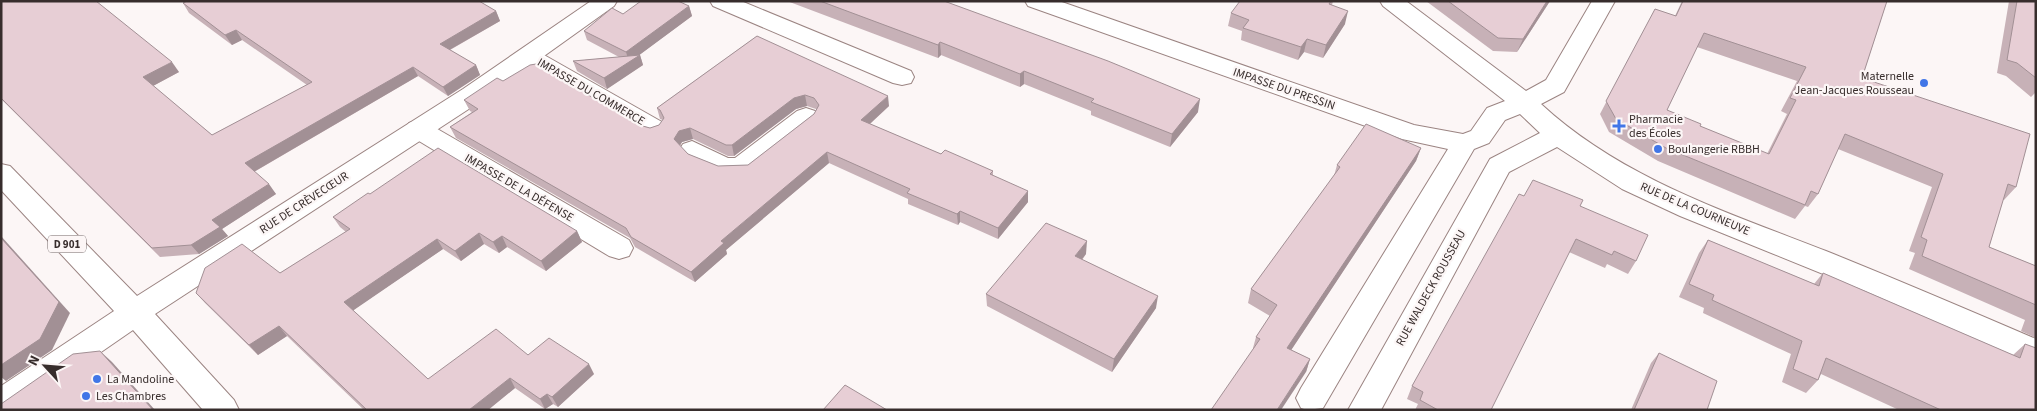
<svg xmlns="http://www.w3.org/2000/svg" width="2037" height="411" font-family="'Source Sans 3',sans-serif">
  <rect width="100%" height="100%" fill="#fcf6f6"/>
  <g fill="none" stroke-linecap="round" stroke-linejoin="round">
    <defs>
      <g id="minor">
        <polygon points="710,1 741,1 911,71 914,77 911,83 902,85 893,83 713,6"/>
        <path d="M1025,1H1059L1414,125L1463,134L1471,131L1487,108L1505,101L1383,6L1380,1H1406L1526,91L1546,80L1592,1H1615L1564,92L1541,104C1621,178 1726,212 1826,251C1896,279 1966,309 2036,339V366L1865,291L1680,216L1622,189L1557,147L1509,172L1381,410H1348L1490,159L1540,133L1520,114L1505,120L1489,143L1474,149L1323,408L1307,410L1301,408L1296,398L1301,388L1448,149L1402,139L1028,6Z"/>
        <polygon points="529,48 537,51 662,122 666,128 662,134 653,137 644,134 521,61 517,56 521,51"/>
        <path d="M806,108L815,111L819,117L815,123L750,174C729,180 691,171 679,150L683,144L692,141L728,158H735L797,111Z"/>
        <polygon points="418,120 427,123 629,240 633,248 629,256 619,259 609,256 409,135 405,129 409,123"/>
      </g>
      <polygon id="major" points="591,1 617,1 614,6 481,101 155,314 234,400 239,410 203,410 133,330 17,410 1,410 1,386 114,311 1,190 1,164 10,166 137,296 463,89"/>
    </defs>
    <!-- minor casing -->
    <use href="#minor" stroke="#9b8482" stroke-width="2"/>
    <!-- major casing -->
    <use href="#major" stroke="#9b8482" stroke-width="2"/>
    <!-- minor -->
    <use href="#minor" fill="#fff" fill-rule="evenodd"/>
    <!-- major -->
    <use href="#major" fill="#fff" fill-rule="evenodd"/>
  </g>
  <!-- wall -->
  <g fill="#c7b1b7" fill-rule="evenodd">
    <polygon points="1,1 179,72 153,86 212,135 307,85 242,40 232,45 189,13 183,3 496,11 500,21 450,50 476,65 480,75 448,96 418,76 254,172 276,194 222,229 228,236 199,254 160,257 1,99"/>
    <polygon points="787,1 944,1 1198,112 1170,147 1091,115 1091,111 1024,84 1020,87 941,55 938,58"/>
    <polygon points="1333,1 1332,5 1345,24 1323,58 1304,52 1298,60 1241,40 1242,31 1228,26 1231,13"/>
    <polygon points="1426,1 1550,1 1517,52 1493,51"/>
    <path d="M1682,1H1887L1862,78L2016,187L2004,200H2003L1989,247L2036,266V338L2021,331L2025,320L1909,269L1915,253L1909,251L1932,187L1838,149L1818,194L1808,207L1805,206L1795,219L1658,161L1609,132L1600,114L1655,9L1675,16ZM1697,47L1797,81L1781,111L1787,114L1767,154L1700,126L1667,110Z"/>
    <polygon points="2009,1 2036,1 2036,92 2031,97 2006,76 1997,73"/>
    <polygon points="689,6 692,16 639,55 640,55 643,65 607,89 577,71 573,61 619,57 587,40 584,31 623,14"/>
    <path d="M757,36L889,106L870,124L941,154L993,171V176L1028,202L998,239L960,222L958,225L908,204V199L829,163L726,250L727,254L695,282L635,247L630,238L456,138L450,127L472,112L470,111L464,100L503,81L650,128L659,125L663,120L660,119L657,108ZM807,106L816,109V110L814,114L748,165L718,166L688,154L680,146L682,142L693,139L728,156H734L796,109Z"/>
    <polygon points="1421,148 1416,161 1291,350 1310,359 1306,372 1253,348 1256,337 1270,316 1248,303 1251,289 1334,176 1337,165"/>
    <polygon points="370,194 577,231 582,242 546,271 507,247 499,253 484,244 461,261 443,249 353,310 428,379 528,355 594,374 558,407 553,404 545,409 515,388 488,410 364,410 287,336 258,355 205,303 196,293 280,273 346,232 340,227 333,217"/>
    <polygon points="1524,196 1580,206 1636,261 1628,274 1607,264 1605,268 1569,252 1491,410 1415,410 1418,404 1407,399 1412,386"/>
    <polygon points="1708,240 1814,284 1823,273 2013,355 2025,344 2036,410 1899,410 1821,374 1818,380 1806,393 1782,382 1791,354 1703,313 1704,308 1679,297 1699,253"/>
    <polygon points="1086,254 1082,260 1156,308 1112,372 987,306 986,294"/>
    <polygon points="1659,353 1707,410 1631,410 1651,363"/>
  </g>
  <!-- shaded-wall -->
  <g fill="#a29095">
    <polygon points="1547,1 1550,1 1517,52 1523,39"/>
    <polygon points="689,6 692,16 634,59 640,55 643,65 607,89 604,78 629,62 626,52"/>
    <polygon points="496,11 500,21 444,53 440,44"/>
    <polygon points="1348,11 1345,24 1323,58 1326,45"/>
    <polygon points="236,30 242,40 232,45 225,35"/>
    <polygon points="1307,39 1304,52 1298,60 1301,47"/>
    <polygon points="940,42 941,55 938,58 938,45"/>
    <polygon points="172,62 179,72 151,87 143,77"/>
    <polygon points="476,65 480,75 448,96 443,87"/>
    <polygon points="413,67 418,76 252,173 245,163"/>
    <polygon points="1024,71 1024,84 1020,87 1020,74"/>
    <polygon points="805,95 807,106 796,109 734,156 732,145 794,98"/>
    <polygon points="888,96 889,106 862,131 861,120"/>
    <polygon points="1200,99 1198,112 1170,147 1172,134"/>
    <polygon points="690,128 693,139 682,142 677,150 674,139 679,131"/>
    <polygon points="1421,148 1416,161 1284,361 1287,348"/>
    <polygon points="827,152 829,163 726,250 727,254 695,282 691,272 721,241"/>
    <polygon points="269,184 276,194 222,229 228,236 199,254 191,245 212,220"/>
    <polygon points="1028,191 1028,202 998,239 998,228"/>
    <polygon points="960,211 960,222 958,225 957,214"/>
    <polygon points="577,231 582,242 546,271 541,261"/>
    <polygon points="479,233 484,244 461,261 455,251"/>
    <polygon points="1,236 70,313 52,350 6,381 1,377"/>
    <polygon points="502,236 507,247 499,253 493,242"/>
    <polygon points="437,239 443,249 351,312 344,302"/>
    <polygon points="1087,241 1086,254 1074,269 1075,256"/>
    <polygon points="1158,296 1156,308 1112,372 1114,359"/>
    <polygon points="279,326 287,336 258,355 249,345"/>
    <polygon points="100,351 112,362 155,410 153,410"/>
    <polygon points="1310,359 1306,372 1281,410 1277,410"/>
    <polygon points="589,364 594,374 558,407 552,397"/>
    <polygon points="510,378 515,388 488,410 469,410"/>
    <polygon points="547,394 553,404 545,409 540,399"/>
  </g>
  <!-- building -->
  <g fill="#e7ced5" stroke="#a29095" fill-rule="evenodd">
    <polygon points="1,1 96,1 172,62 143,77 212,135 312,82 236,30 225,35 183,3 187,1 479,1 496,11 440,44 476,65 443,87 413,67 245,163 269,184 212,220 220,227 191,245 152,248 1,98"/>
    <polygon points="641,1 678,1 689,6 626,52 584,31 612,8 623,14"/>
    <polygon points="820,1 944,1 1108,61 1200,99 1172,134 1091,102 1094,99 1024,71 1020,74 940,42 938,45"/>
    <polygon points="1240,1 1331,1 1329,4 1348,11 1326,45 1307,39 1301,47 1243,28 1249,20 1231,13"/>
    <polygon points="1448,1 1547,1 1523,39 1498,38"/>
    <path d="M1683,1H1887L1862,78L2030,134L2016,187L2008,184L1989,247L2036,266V305L1922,256L1927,240L1921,237L1943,174L1845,134L1818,194L1811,191L1805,205L1666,148L1616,119L1606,101L1655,9L1676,16ZM1704,33L1806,67L1790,98L1796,100L1769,154L1700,126L1701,124L1667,110Z"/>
    <polygon points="2017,1 2036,1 2036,78 2017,63 2007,60"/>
    <path d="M757,36L888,96L861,120L941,154L945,150L993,171L990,174L1028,191L998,228L960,211L957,214L907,193L910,189L827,152L721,241L724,243L691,272L631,237L626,228L450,127L478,109L464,100L497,78L503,81L530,65L536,64L639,125L650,128L659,125L664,118L660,110L657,108ZM805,95L814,98L819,105L814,114L748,165L718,166L688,154L674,139L679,131L690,128L726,145H732L794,98Z"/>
    <polygon points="640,55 604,78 573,61"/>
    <polygon points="1366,124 1421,148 1287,348 1310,359 1277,410 1211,410 1260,339 1256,337 1277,305 1251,289 1340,167 1337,165"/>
    <polygon points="438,148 577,231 541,261 502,236 493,242 479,233 455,251 437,239 344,302 428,379 496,329 528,355 549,338 589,364 552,397 547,394 540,399 510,378 469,410 367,410 279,326 249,345 196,293 205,268 242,244 280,273 350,229 333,217 368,193 370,194"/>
    <polygon points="1533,180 1583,200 1580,206 1648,235 1636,261 1614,251 1612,255 1576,239 1491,410 1438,410 1420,400 1423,392 1412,386 1519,194 1524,196"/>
    <polygon points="1046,223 1087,241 1075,256 1158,296 1114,359 986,294"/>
    <polygon points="1,238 59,302 40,339 1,365"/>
    <polygon points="1708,240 1819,286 1823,273 2020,358 2025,344 2036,348 2036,410 1941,410 1826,358 1818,380 1793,369 1802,341 1712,300 1714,295 1689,284"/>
    <polygon points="100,351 153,410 1,410 1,404 73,354"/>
    <polygon points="1659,353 1717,381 1707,410 1634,410"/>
    <polygon points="845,385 887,410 823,410"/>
  </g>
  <!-- markers -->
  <g fill="#4176e7" stroke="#fcf6f6" stroke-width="2">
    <circle cx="1924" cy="83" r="5"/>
    <path d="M1616.5 118.5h5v5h5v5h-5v5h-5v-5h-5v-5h5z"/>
    <circle cx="1658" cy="149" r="5"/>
    <circle cx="97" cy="379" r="5"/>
    <circle cx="86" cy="396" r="5"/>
  </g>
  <g text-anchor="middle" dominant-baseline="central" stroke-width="4.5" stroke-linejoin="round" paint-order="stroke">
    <!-- shield labels -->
    <rect fill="#fcf6f6" stroke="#726969" stroke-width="1" x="48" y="235.5" width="38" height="17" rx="4"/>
    <g font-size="11" font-weight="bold" fill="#372d2c">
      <text x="67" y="244">D 901</text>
    </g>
    <!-- poi labels -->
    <g font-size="12" fill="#372d2c" stroke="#fcf6f6" text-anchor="start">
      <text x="1914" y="76" text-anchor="end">Maternelle<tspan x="1914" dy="14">Jean-Jacques Rousseau</tspan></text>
      <text x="1629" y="119">Pharmacie<tspan x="1629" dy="14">des Écoles</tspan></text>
      <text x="1668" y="149">Boulangerie RBBH</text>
      <text x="107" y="379">La Mandoline</text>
      <text x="96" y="396">Les Chambres</text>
    </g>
    <!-- street labels -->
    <g font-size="12" fill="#372d2c" stroke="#fcf6f6">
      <text transform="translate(1284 89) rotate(19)">IMPASSE DU PRESSIN</text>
      <text transform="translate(591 92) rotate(30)">IMPASSE DU COMMERCE</text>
      <text transform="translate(519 188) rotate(30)">IMPASSE DE LA DÉFENSE</text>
      <text transform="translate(304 203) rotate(-33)">RUE DE CRÈVECŒUR</text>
      <text transform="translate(1695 209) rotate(23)">RUE DE LA COURNEUVE</text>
      <text transform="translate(1431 288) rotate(-61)">RUE WALDECK ROUSSEAU</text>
    </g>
  </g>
  <!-- border -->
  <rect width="2037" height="411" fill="none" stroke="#372d2c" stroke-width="5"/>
  <!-- north arrow -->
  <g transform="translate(45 366) rotate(296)" stroke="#fcf6f6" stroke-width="4" paint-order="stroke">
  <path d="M0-4L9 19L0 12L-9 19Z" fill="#372d2c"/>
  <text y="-8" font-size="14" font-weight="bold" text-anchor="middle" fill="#372d2c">N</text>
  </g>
</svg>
